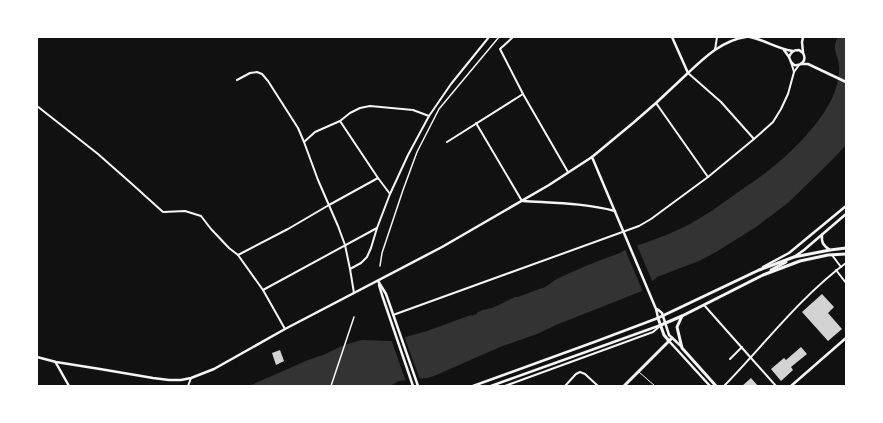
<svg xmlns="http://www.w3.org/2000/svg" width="883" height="423" font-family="'Space Grotesk',sans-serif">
  <rect width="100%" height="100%" fill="#111"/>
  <!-- water -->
  <path fill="#333" d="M838,37H846V145L831,161L789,202L756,227L716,252L699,261L657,277L642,291L556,325L552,327L537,334L500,347L434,376L427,378L399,381L390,386H249L308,360L323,355L344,345L362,340L391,341L427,331L471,315L474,316V314L476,315L477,313L482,310H483L492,308L515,297H518L539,289C547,288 553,280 561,277C580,268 600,260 620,253C628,247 636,246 645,243C658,238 672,233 684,227C704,217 723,203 741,190C750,184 759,178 768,171C789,155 817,127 829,104C835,93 840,79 839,66C838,54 831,49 838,37Z"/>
  <!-- pier -->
  <g fill="#111">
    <polygon points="636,243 653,283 643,292 624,247"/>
    <polygon points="404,335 413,361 421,381 406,382 391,339"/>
  </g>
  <!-- building -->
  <g fill="#d3d3d3">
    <polygon points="822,294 834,307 828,313 842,329 828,341 802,312"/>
    <polygon points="801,347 807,354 791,367 793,370 781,381 771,369 784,358 786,360"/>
    <polygon points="280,350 284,361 276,365 272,353"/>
    <polygon points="751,378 758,386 742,386"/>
  </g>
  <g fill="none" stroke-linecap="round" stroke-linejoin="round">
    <!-- service -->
    <polyline stroke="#f5f5f5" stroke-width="1" points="639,372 655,386"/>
    <!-- pedestrian -->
    <g stroke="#f5f5f5" stroke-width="1.5">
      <polyline points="380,266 382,253 403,190 417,152 439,109 499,37"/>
      <polyline points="331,386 354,317"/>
    </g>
    <!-- minor -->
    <g stroke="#f5f5f5" stroke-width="2">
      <polyline points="513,37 500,49 523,94 568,172"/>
      <polyline points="715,50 717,37"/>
      <polyline points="791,62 794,72"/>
      <polyline points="688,73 721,102 754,139"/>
      <polyline points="237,80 250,73 257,72 262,74 268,81 298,128 304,142 318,180 338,226 345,245 350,269 354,293"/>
      <polyline points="656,103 708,177"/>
      <polyline points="37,106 98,154 132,184 163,212 185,211 201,216 211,229 229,248 238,255 263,290 285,329"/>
      <polyline points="340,121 378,178 390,194"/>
      <polyline points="476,123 522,201"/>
      <polyline points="304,142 315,132 340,121 350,113 360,108 370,106 413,110 429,116"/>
      <polyline points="447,142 523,94"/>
      <polyline points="238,255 288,229 329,205 378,178"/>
      <polyline points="832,255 841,267"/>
      <polyline points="350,269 361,263 367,257 371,248 377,228 390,194 408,155 429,116 451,84 489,37"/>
      <polyline points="836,270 846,283"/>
      <polyline points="263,290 377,228"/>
      <polyline points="704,305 751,358 776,386"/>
      <polyline points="393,315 639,226 651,219 708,177 754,139 773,122 781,109 788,94 794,72 799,65"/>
      <polyline points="730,359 742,347"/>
      <polyline points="188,386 191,378"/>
      <polyline points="505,386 653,332 660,326"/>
      <polyline points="565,386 576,374 580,372 585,374 598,386"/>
      <path d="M724,386C764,345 800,297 846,263"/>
    </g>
    <!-- tertiary -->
    <g stroke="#f5f5f5" stroke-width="2.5">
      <path d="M750,37C765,40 778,49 793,51"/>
      <path d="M784,50L789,57L791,62L794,65C802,66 807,60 803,53L799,50C793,50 791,52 789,57"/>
      <polyline points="803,52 802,42 803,37"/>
      <polyline points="801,64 808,64 846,82"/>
      <path d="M688,73C705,57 723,40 746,37"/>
      <path d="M523,201C553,203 585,203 615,211"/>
      <path d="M822,235C821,243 824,246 830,250"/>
      <polyline points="794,257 804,250 846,214"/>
      <polyline points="763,267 789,253 846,206"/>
      <polyline points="378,281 386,294 418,386"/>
      <polyline points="379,285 382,295 413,386"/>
      <polyline points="657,309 662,313 669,335 682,347"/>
      <polyline points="669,341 710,386"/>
      <polyline points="37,357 56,362 100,369 153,378 169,380 181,380 191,378 214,369 285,329 442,247 549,185 592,157 633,123 656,103 688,73 672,37"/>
      <polyline points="56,363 69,386"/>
      <polyline points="473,386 597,341 658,318 657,313 656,309 592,157"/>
      <polyline points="491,386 661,325"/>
      <polyline points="791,386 846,338"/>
    </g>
    <!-- secondary -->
    <g stroke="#f5f5f5" stroke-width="3">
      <polyline points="771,270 786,262"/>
      <polyline points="682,316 677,327 682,348 716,386"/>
      <polyline points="661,325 682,316 763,275 800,261 828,255 846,254"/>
      <polyline points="669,341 664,335 658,318 759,270 794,257 830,250 846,248"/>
      <polyline points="624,386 672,338"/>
    </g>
  </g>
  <!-- border -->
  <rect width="883" height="423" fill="none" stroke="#ffffff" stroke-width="76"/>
</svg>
